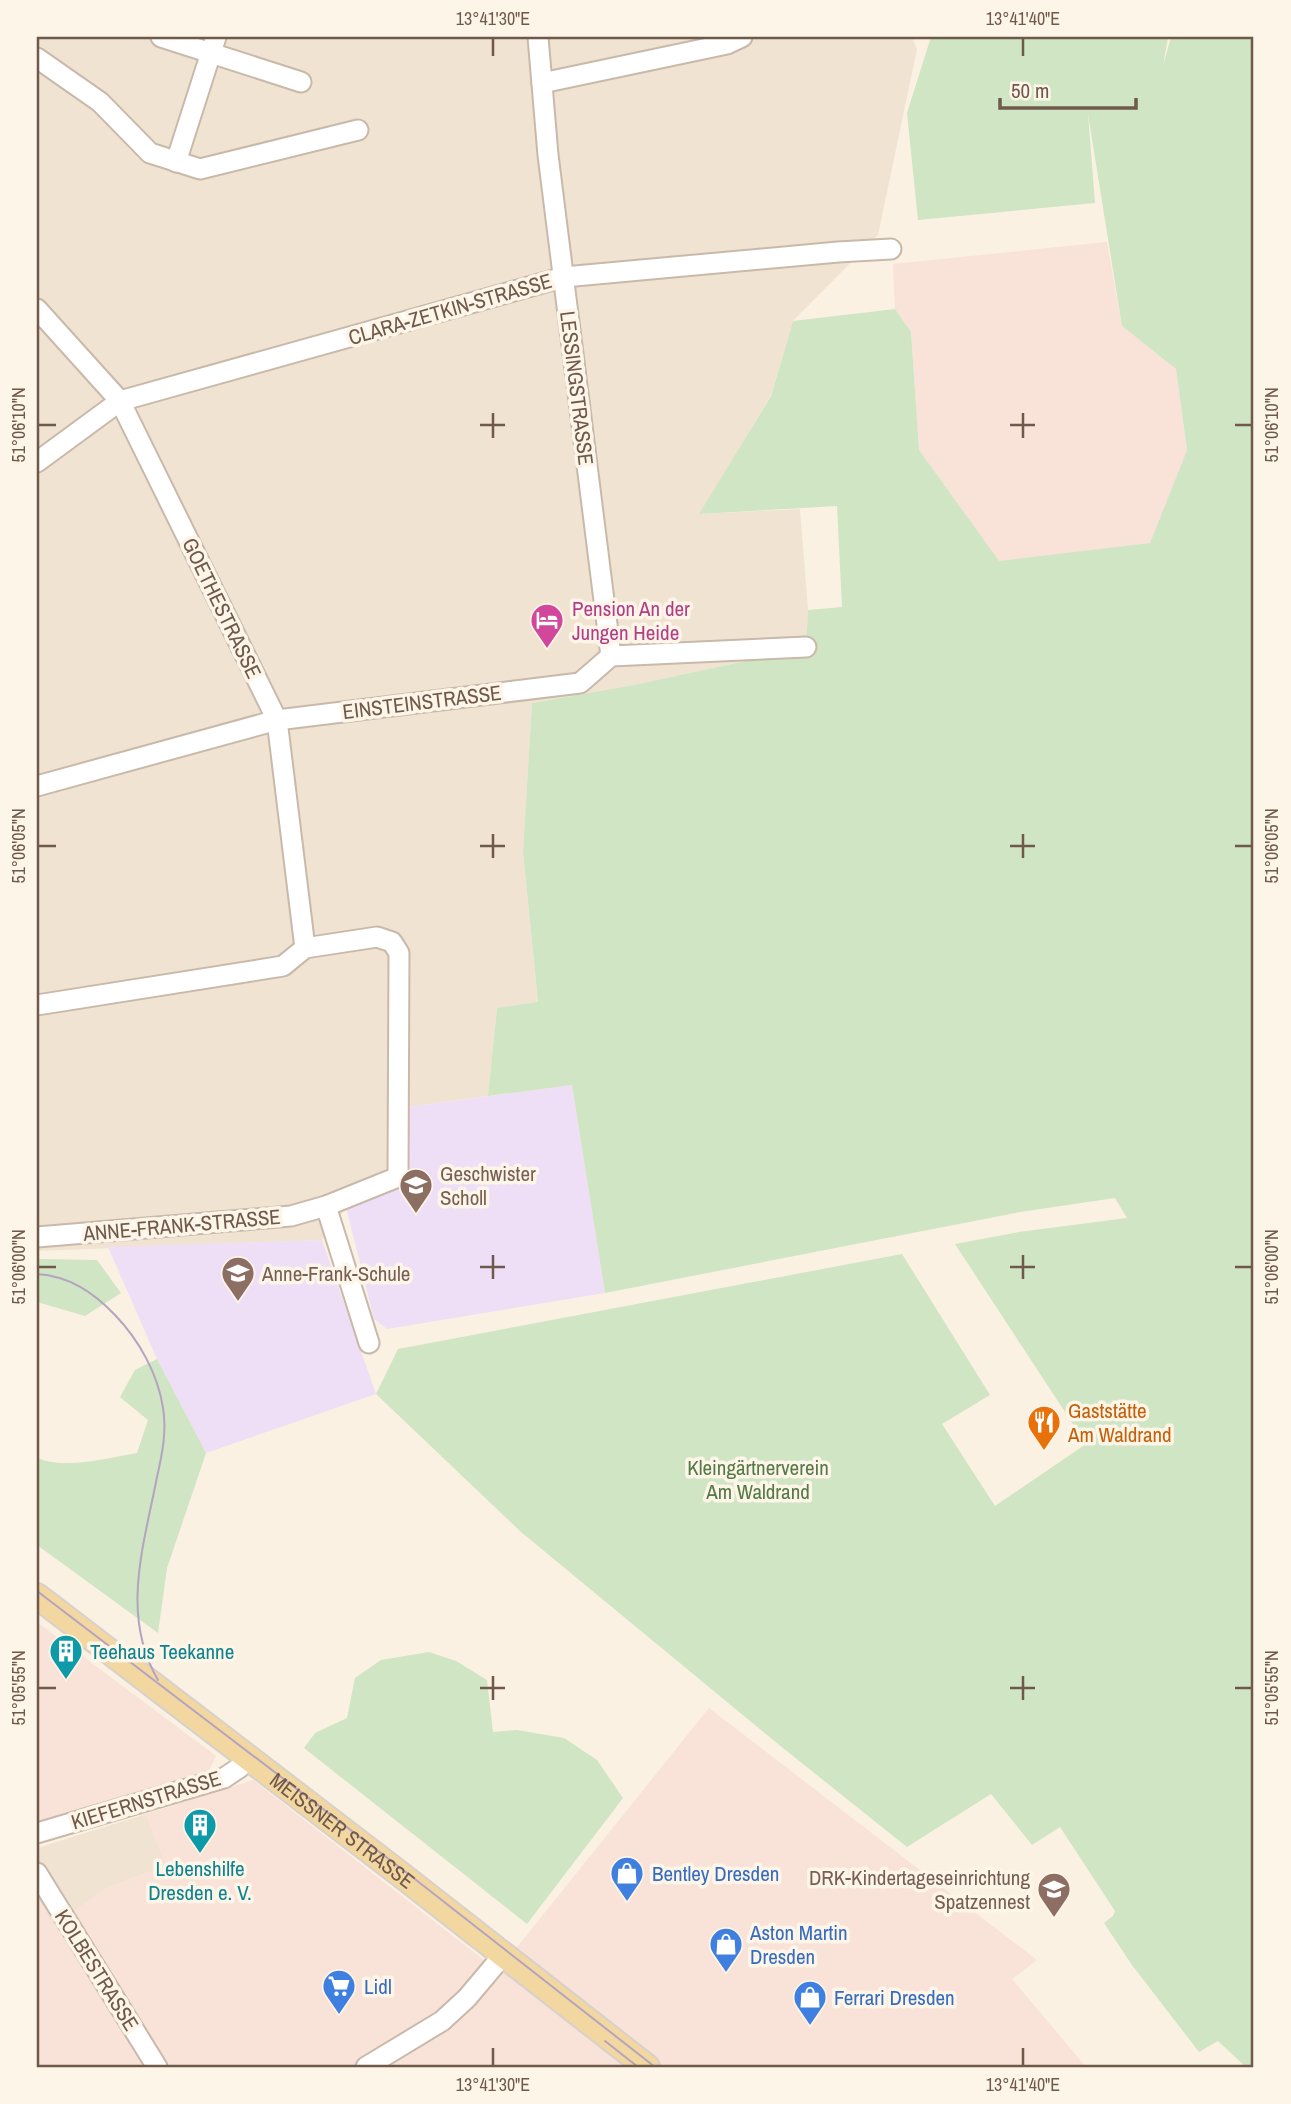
<svg xmlns="http://www.w3.org/2000/svg" width="1291" height="2104" font-family="'Archivo Narrow',sans-serif">
  <rect width="100%" height="100%" fill="#faf1e2"/>
  <!-- residential -->
  <g fill="#f0e3d2">
    <polygon points="37,37 912,37 917,49 878,235 793,321 771,395 700,514 800,509 808,610 806,648 634,685 532,703 523,852 538,1003 497,1008 488,1096 407,1107 402,1183 346,1207 322,1240 37,1251"/>
    <polygon points="146,1814 166,1866 108,1887 54,1926 37,1897 37,1848"/>
  </g>
  <!-- commercial -->
  <g fill="#f9e2d7">
    <polygon points="1107,242 1122,326 1176,369 1187,450 1150,543 999,562 919,450 911,332 895,309 893,264"/>
    <polygon points="37,1622 216,1756 207,1775 37,1821"/>
    <polygon points="709,1708 1037,1960 1012,1979 1086,2067 37,2067 37,1897 54,1925 108,1887 166,1866 146,1814 253,1780 498,1971"/>
  </g>
  <!-- education -->
  <g fill="#eedff6">
    <polygon points="572,1085 605,1293 387,1329 374,1319 346,1207 402,1183 407,1107"/>
    <polygon points="322,1240 376,1394 206,1453 157,1359 108,1247"/>
  </g>
  <!-- green -->
  <g fill="#cfe5c3">
    <polygon points="931,37 1168,37 1163,66 1171,37 1254,37 1254,2067 1246,2067 1218,2041 1199,2052 1132,1965 1104,1923 1113,1916 1115,1911 1060,1827 1032,1845 991,1794 907,1847 778,1744 521,1532 376,1394 398,1349 902,1254 990,1395 942,1424 995,1506 1086,1444 955,1244 1019,1232 1127,1218 1115,1198 1020,1212 605,1293 572,1085 488,1096 497,1008 538,1002 523,852 532,703 634,685 806,648 808,610 842,607 837,506 699,514 771,396 793,321 895,309 911,332 919,450 999,561 1150,543 1187,450 1176,369 1122,326 1088,114 1095,203 918,220 907,113"/>
    <polygon points="37,1259 97,1260 121,1293 85,1316 37,1302"/>
    <path d="M157,1359L206,1453L167,1568L158,1633L37,1545V1458C67,1470 107,1458 137,1453L148,1420L120,1397L135,1370Z"/>
    <polygon points="429,1652 456,1661 487,1680 493,1732 517,1730 564,1738 597,1760 623,1798 527,1924 304,1748 315,1733 347,1718 355,1678 381,1660"/>
  </g>
  <g fill="none" stroke-linecap="round" stroke-linejoin="round">
    <defs>
      <g id="minor">
        <polyline points="161,37 301,82"/>
        <polyline points="538,37 548,155 611,656"/>
        <polyline points="37,58 100,102 150,153 200,169 358,130"/>
        <polyline points="542,83 727,44 742,37"/>
        <polyline points="176,162 216,37"/>
        <polyline points="37,309 120,401 277,720 305,948"/>
        <polyline points="37,462 120,401 564,277 838,252 891,249"/>
        <polyline points="37,786 277,720 580,683 611,656 806,647"/>
        <polyline points="37,1005 283,966 305,948 377,937 392,942 399,953 398,1177 326,1206 291,1216 37,1237"/>
        <polyline points="326,1206 369,1343"/>
        <polyline points="37,1833 224,1778 239,1768 249,1757"/>
        <polyline points="37,1873 157,2067"/>
        <polyline points="366,2067 442,2021 467,1998 504,1954"/>
      </g>
      <g id="major">
        <path id="s1" d="M37,1596L400,1874L647,2067"/>
      </g>
    </defs>
    <!-- minor casing -->
    <use href="#minor" stroke="#c9b9aa" stroke-width="23"/>
    <!-- major casing -->
    <use href="#major" stroke="#d7d1cd" stroke-width="28"/>
    <!-- minor -->
    <use href="#minor" stroke="#fff" stroke-width="19"/>
    <!-- major -->
    <use href="#major" stroke="#f3d7a0" stroke-width="24"/>
    <!-- tram -->
    <g stroke="#b4a3c1" stroke-width="2">
      <path d="M37,1274C69,1276 93,1292 115,1315C139,1340 158,1374 163,1408C167,1431 162,1455 157,1477C144,1545 120,1615 158,1680"/>
      <polyline points="37,1591 411,1876 655,2067"/>
      <polyline points="605,2041 638,2067"/>
    </g>
  </g>
  <!-- ticks -->
  <path fill="none" stroke="#6f594b" stroke-width="2.5" d="M493,38V56M1023,38V56M493,413V438M1023,413V438M38,425H56M480,425H505M1010,425H1035M1235,425H1252M493,834V858M1023,834V858M38,846H56M480,846H505M1010,846H1035M1235,846H1252M493,1255V1279M1023,1255V1279M38,1267H56M480,1267H505M1010,1267H1035M1235,1267H1252M493,1676V1700M1023,1676V1700M38,1688H56M480,1688H505M1010,1688H1035M1235,1688H1252M493,2048V2066M1023,2048V2066"/>
  <!-- icons -->
  <defs>
    <symbol id="hotel-pin" viewBox="-11 -11 22 30"><path d="M0 17L-7.5 6A9.5 9.5 0 1 1 7.5 6Z" fill="#d1479c" stroke="#fdf5e8"/><path d="M-6-4.5h1.5V1H6V5H4.5V3h-9V5H-6ZM-4 0a1.8 1.8 0 1 1 3.6 0ZM.5 0V-2.5h3Q6-2.5 6 0Z" fill="#fff"/></symbol>
    <symbol id="school-pin" viewBox="-11 -11 22 30"><path d="M0 17L-7.5 6A9.5 9.5 0 1 1 7.5 6Z" fill="#8d6e63" stroke="#fdf5e8"/><path d="M0-5L7-2L0 1L-7-2ZM-4 1L0 2.5L4 1V4Q0 6-4 4Z" fill="#fff"/></symbol>
    <symbol id="restaurant-pin" viewBox="-11 -11 22 30"><path d="M0 17L-7.5 6A9.5 9.5 0 1 1 7.5 6Z" fill="#e8710a" stroke="#fdf5e8"/><path d="M-5-6h1v4h1v-4h1v4h1v-4h1v5L-1.5 .5V6h-2V.5L-5-1ZM5-6V6H3V1.5H1.5Q1.5-4 5-6Z" fill="#fff"/></symbol>
    <symbol id="building-pin" viewBox="-11 -11 22 30"><path d="M0 17L-7.5 6A9.5 9.5 0 1 1 7.5 6Z" fill="#0f9aa8" stroke="#fdf5e8"/><path d="M-4-6H4V6H1V3H-1V6H-4ZM-2.5-4.3h1.7v1.8h-1.7ZM.8-4.3h1.7v1.8H.8ZM-2.5-1h1.7V.8h-1.7ZM.8-1h1.7V.8H.8Z" fill="#fff"/></symbol>
    <symbol id="shop-pin" viewBox="-11 -11 22 30"><path d="M0 17L-7.5 6A9.5 9.5 0 1 1 7.5 6Z" fill="#3f7fe0" stroke="#fdf5e8"/><path d="M-5-2.5h2.3a2.7 3.5 0 0 1 5.4 0H5L5.5 6h-11ZM-1.5-2.5h3a1.5 2.3 0 0 0-3 0Z" fill="#fff"/></symbol>
    <symbol id="supermarket-pin" viewBox="-11 -11 22 30"><path d="M0 17L-7.5 6A9.5 9.5 0 1 1 7.5 6Z" fill="#3f7fe0" stroke="#fdf5e8"/><path d="M-6-5.5h2.5l.6 2H6L4.5 2H-2.5L-4.4-4H-6ZM-1.5 3.2a1.3 1.3 0 1 0 .1 0ZM3 3.2a1.3 1.3 0 1 0 .1 0Z" fill="#fff"/></symbol>
  </defs>
  <g fill-rule="evenodd">
    <use href="#hotel-pin" x="528" y="601" width="38" height="52"/>
    <use href="#school-pin" x="397" y="1166" width="38" height="52"/>
    <use href="#school-pin" x="219" y="1254" width="38" height="52"/>
    <use href="#restaurant-pin" x="1025" y="1403" width="38" height="52"/>
    <use href="#building-pin" x="47" y="1632" width="38" height="52"/>
    <use href="#building-pin" x="181" y="1806" width="38" height="52"/>
    <use href="#shop-pin" x="608" y="1854" width="38" height="52"/>
    <use href="#school-pin" x="1035" y="1870" width="38" height="52"/>
    <use href="#shop-pin" x="707" y="1925" width="38" height="52"/>
    <use href="#supermarket-pin" x="320" y="1967" width="38" height="52"/>
    <use href="#shop-pin" x="791" y="1978" width="38" height="52"/>
  </g>
  <g text-anchor="middle" dominant-baseline="central" stroke-width="7" stroke-linejoin="round" paint-order="stroke">
    <!-- street labels -->
    <g font-size="21" fill="#6f594b" stroke="#fdf5e8">
      <text transform="translate(450 309) rotate(-16)">CLARA-ZETKIN-STRASSE</text>
      <text transform="translate(577 388) rotate(83)">LESSINGSTRASSE</text>
      <text transform="translate(222 608) rotate(64)">GOETHESTRASSE</text>
      <text transform="translate(422 702) rotate(-7)">EINSTEINSTRASSE</text>
      <text transform="translate(182 1225) rotate(-5)">ANNE-FRANK-STRASSE</text>
      <text transform="translate(146 1800) rotate(-17)">KIEFERNSTRASSE</text>
      <text stroke="none"><textPath href="#s1" startOffset="385">MEISSNER STRASSE</textPath></text>
      <text transform="translate(97 1970) rotate(58)">KOLBESTRASSE</text>
    </g>
    <!-- hotel labels -->
    <g font-size="21" fill="#b23c85" stroke="#fdf5e8" text-anchor="start">
      <text x="572" y="608">Pension An der<tspan x="572" dy="24">Jungen Heide</tspan></text>
    </g>
    <!-- education labels -->
    <g font-size="21" fill="#785e54" stroke="#fdf5e8" text-anchor="start">
      <text x="440" y="1173">Geschwister<tspan x="440" dy="24">Scholl</tspan></text>
      <text x="262" y="1273">Anne-Frank-Schule</text>
      <text x="1030" y="1877" text-anchor="end">DRK-Kindertageseinrichtung<tspan x="1030" dy="24">Spatzennest</tspan></text>
    </g>
    <!-- food labels -->
    <g font-size="21" fill="#c56008" stroke="#fdf5e8" text-anchor="start">
      <text x="1068" y="1410">Gaststätte<tspan x="1068" dy="24">Am Waldrand</tspan></text>
    </g>
    <!-- park labels -->
    <g font-size="21" fill="#547a47" stroke="#fdf5e8">
      <text x="758" y="1467">Kleingärtnerverein<tspan x="758" dy="24">Am Waldrand</tspan></text>
    </g>
    <!-- culture labels -->
    <g font-size="21" fill="#0d838f" stroke="#fdf5e8" text-anchor="start">
      <text x="90" y="1651">Teehaus Teekanne</text>
      <text x="200" y="1868" text-anchor="middle">Lebenshilfe<tspan x="200" dy="24">Dresden e. V.</tspan></text>
    </g>
    <!-- shop labels -->
    <g font-size="21" fill="#366cbe" stroke="#fdf5e8" text-anchor="start">
      <text x="652" y="1873">Bentley Dresden</text>
      <text x="750" y="1932">Aston Martin<tspan x="750" dy="24">Dresden</tspan></text>
      <text x="364" y="1986">Lidl</text>
      <text x="834" y="1997">Ferrari Dresden</text>
    </g>
  </g>
  <!-- border -->
  <rect width="1291" height="2104" fill="none" stroke="#fdf5e8" stroke-width="77"/>
  <!-- scale -->
  <path d="M1000 98v10h136v-10" fill="none" stroke="#6f594b" stroke-width="3.5"/>
  <text x="1011" y="98" font-size="21" fill="#6f594b" stroke="#fdf5e8" stroke-width="5" paint-order="stroke">50 m</text>
  <rect x="38" y="38" width="1214" height="2028" fill="none" stroke="#6f594b" stroke-width="2.5"/>
  <g font-size="18" text-anchor="middle" fill="#6f594b">
    <text x="493" y="25">13°41'30"E</text>
    <text x="1023" y="25">13°41'40"E</text>
    <text transform="translate(19 425) rotate(-90)" y="6">51°06'10"N</text>
    <text transform="translate(1272 425) rotate(-90)" y="6">51°06'10"N</text>
    <text transform="translate(19 846) rotate(-90)" y="6">51°06'05"N</text>
    <text transform="translate(1272 846) rotate(-90)" y="6">51°06'05"N</text>
    <text transform="translate(19 1267) rotate(-90)" y="6">51°06'00"N</text>
    <text transform="translate(1272 1267) rotate(-90)" y="6">51°06'00"N</text>
    <text transform="translate(19 1688) rotate(-90)" y="6">51°05'55"N</text>
    <text transform="translate(1272 1688) rotate(-90)" y="6">51°05'55"N</text>
    <text x="493" y="2091">13°41'30"E</text>
    <text x="1023" y="2091">13°41'40"E</text>
  </g>
</svg>
